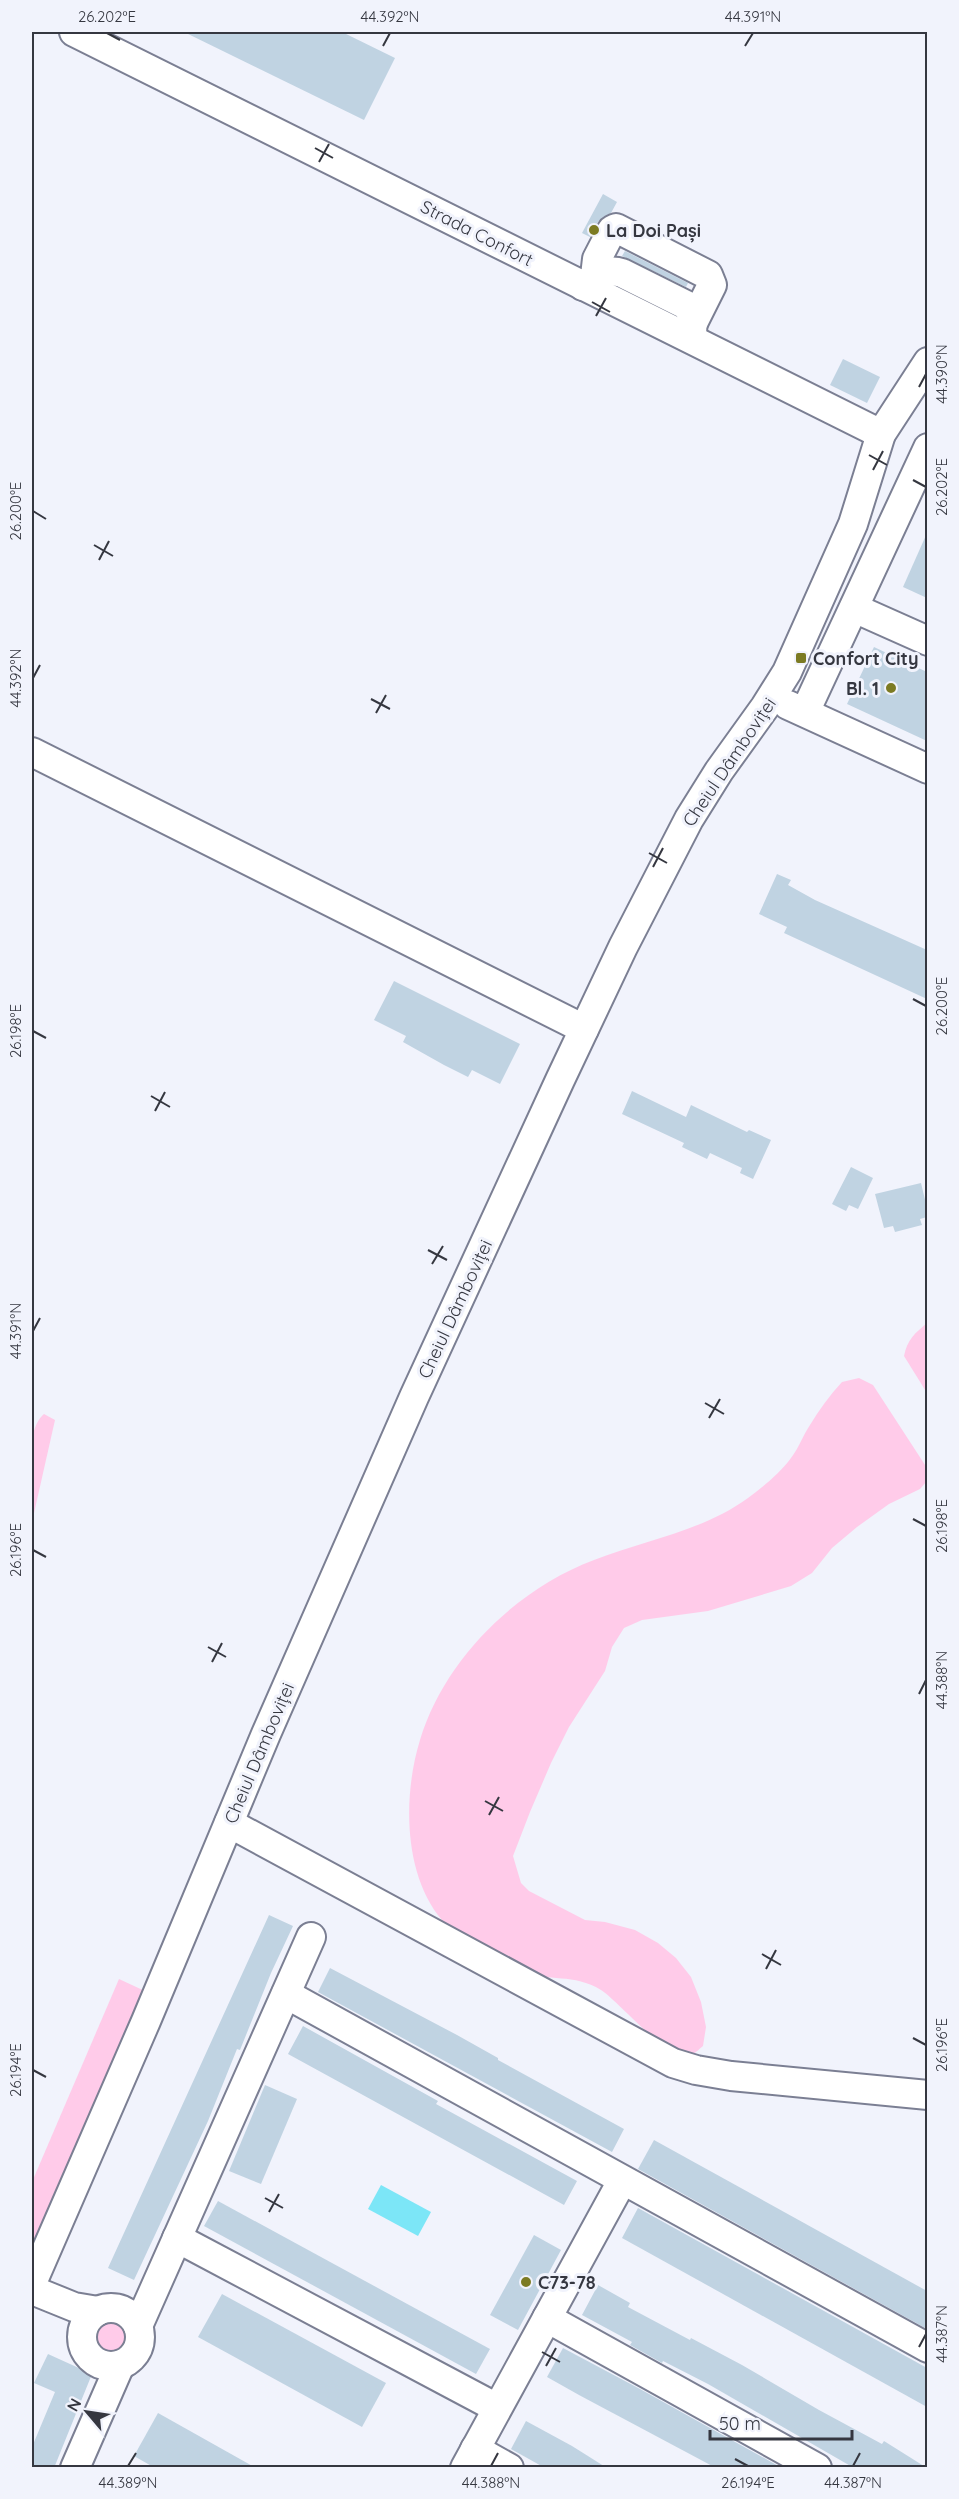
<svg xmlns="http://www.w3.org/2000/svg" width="959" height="2499" font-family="Quicksand,sans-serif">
  <rect width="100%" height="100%" fill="#f1f3fc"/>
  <!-- green -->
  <g fill="#ffcbe9">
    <path d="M927,1323V1393L904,1356C907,1340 915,1333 927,1323Z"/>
    <path d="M859,1378L873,1385L927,1468V1481L920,1489L889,1504L857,1527L832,1548L812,1573L791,1586L708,1611L642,1620L624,1628L612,1647L605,1671L569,1727L551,1763L530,1812L513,1856L521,1883L529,1891L585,1920L605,1922L635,1930L658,1943L676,1958L691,1977L701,2002L706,2027L703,2046C699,2049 695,2054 690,2055C666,2060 621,2003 601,1990C574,1973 548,1982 523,1972C501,1962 456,1938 442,1920C403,1874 403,1795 420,1740C444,1660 516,1589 594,1560C645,1540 703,1531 748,1498C763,1487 780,1473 791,1458C799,1448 803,1435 810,1425C819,1410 830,1395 842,1382Z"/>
    <path d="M44,1414L55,1420L32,1522C31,1495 23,1431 44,1414Z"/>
    <polygon points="119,1979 147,1992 32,2261 32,2182"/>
    <circle cx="111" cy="2337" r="17"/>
  </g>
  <!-- water -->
  <polygon fill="#7ce6f7" points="381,2185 431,2212 418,2236 368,2209"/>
  <!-- building -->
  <g fill="#c0d3e2">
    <polygon points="184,32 342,32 395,58 364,120"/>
    <polygon points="603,194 617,202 611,213 598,222 590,237 582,233"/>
    <polygon points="625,251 688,283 686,287 622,256"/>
    <polygon points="843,359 880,377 867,403 830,385"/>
    <polygon points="927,533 927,598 903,587"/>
    <polygon points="874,647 927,672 927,741 847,704"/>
    <polygon points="777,874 791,880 788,885 815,900 927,950 927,999 784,933 787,927 759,914"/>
    <polygon points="394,981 520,1044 500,1084 472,1070 468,1077 444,1065 403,1042 406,1036 374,1020"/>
    <polygon points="632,1091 686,1117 691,1105 747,1132 749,1130 771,1140 753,1179 740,1173 742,1168 710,1153 707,1159 682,1147 684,1143 622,1114"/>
    <polygon points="851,1167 873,1178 858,1209 849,1205 846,1211 832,1204"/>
    <polygon points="921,1183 927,1208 927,1217 920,1219 922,1225 895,1232 893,1226 884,1228 875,1194"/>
    <polygon points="269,1915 293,1926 271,1973 240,2050 237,2049 208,2121 134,2280 108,2268"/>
    <polygon points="330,1968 457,2035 498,2058 498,2060 624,2129 612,2152 318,1992"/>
    <polygon points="303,2026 438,2101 436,2104 577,2181 564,2205 288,2054"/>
    <polygon points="265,2085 297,2099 261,2184 229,2171"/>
    <polygon points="654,2140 927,2291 927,2329 638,2169"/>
    <polygon points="218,2201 490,2349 476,2374 204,2226"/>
    <polygon points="638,2208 927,2368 927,2407 622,2238"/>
    <polygon points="534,2235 561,2250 518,2330 490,2315"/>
    <polygon points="598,2285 630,2303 628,2307 690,2340 691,2338 742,2365 819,2410 882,2444 884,2441 927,2468 854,2468 708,2384 663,2361 662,2363 630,2345 632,2342 582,2315"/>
    <polygon points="222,2294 386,2383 362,2427 198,2337"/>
    <polygon points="563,2348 640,2389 782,2468 716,2468 579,2395 547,2377"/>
    <polygon points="48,2354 92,2374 54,2468 32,2468 32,2447 55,2392 34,2383"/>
    <polygon points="158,2413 256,2468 155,2468 134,2456"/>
    <polygon points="526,2421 572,2446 607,2468 545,2468 511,2449"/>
  </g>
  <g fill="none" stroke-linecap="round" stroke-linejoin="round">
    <defs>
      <g id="minor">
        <polyline points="74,32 881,434"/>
        <polyline points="595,276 597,259 612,230 616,228 708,275 712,285 694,321"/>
        <path d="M583,286C595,276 606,268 622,273L686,305L693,315L692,334"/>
        <polyline points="854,608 928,641"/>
        <polyline points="788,705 928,769"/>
        <polyline points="805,712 928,448"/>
        <polyline points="32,752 584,1029"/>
        <polyline points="229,1823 673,2063 696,2070 731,2076 928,2095"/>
        <polyline points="286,1994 928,2348"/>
        <polyline points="177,2238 497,2408"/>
        <polyline points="32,2283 146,2021 266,1734 414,1397 560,1080 623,947 689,819 719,771 765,707 787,672 853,524 881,434 928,362"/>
        <polyline points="32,2290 74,2307 98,2311"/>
        <circle cx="111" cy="2337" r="29"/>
        <polyline points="547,2318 817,2468"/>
        <polyline points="138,2326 311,1937"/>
        <polyline points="475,2449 509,2468"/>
        <polyline points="75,2468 120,2365"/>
        <polyline points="465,2468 622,2181"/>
      </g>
    </defs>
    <!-- minor casing -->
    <use href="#minor" stroke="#7b7f93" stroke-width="32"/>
    <!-- minor -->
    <use href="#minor" stroke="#fff" stroke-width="28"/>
  </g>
  <!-- ticks -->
  <path fill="none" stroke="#353740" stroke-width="2" d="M107,33L120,40M383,46L390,33M745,46L753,33M315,148L333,158M319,162L329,144M592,302L610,312M596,316L606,298M919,387L926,374M869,455L887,465M873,470L883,451M913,480L926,487M33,511L46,519M94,545L113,556M99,560L109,541M33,678L40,665M371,699L390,709M376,713L386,695M649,853L667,863M653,867L663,848M913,999L926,1006M33,1031L46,1038M151,1096L170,1107M155,1111L165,1092M428,1250L447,1260M432,1264L443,1246M33,1331L40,1318M705,1403L724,1414M709,1418L720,1399M913,1519L926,1526M33,1550L46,1557M208,1647L226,1657M212,1662L222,1643M919,1694L926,1680M485,1801L503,1811M489,1815L499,1797M762,1954L781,1965M766,1969L776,1950M913,2038L926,2045M33,2070L46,2077M265,2198L283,2208M269,2212L279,2194M919,2347L926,2334M542,2352L560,2362M546,2366L556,2348M735,2459L748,2466M128,2466L136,2453M491,2466L498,2453M853,2466L860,2453"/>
  <!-- markers -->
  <g fill="#7c7b23" stroke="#f1f3fc" stroke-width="2">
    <circle cx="594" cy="230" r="6"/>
    <rect x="795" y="652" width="12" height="12" rx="3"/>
    <circle cx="891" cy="688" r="6"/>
    <circle cx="526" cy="2282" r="6"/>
  </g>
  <g text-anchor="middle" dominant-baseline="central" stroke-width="6" stroke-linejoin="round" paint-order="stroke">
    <!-- poi labels -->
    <g font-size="18" font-weight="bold" fill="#353740" stroke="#f1f3fc" text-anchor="start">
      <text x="606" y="230">La Doi Pași</text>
      <text x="813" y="658">Confort City</text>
      <text x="879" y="688" text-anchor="end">Bl. 1</text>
      <text x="538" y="2282">C73-78</text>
    </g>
    <!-- street labels -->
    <g font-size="18" fill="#353740" stroke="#f1f3fc">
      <text transform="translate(477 233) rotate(27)">Strada Confort</text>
      <text transform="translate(729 762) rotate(-56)">Cheiul Dâmboviței</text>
      <text transform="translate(455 1309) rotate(-65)">Cheiul Dâmboviței</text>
      <text transform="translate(259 1753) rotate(-67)">Cheiul Dâmboviței</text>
    </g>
  </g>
  <!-- border -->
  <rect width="959" height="2499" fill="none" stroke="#f1f3fc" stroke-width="66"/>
  <!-- north arrow -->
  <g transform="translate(87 2412) rotate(299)" stroke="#f1f3fc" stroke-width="4.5" paint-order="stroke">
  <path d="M0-4.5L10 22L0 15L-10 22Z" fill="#353740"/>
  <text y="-9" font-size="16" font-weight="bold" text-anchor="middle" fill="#353740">N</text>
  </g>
  <!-- scale -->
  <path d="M710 2430v9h142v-9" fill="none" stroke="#353740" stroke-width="3"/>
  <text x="719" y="2430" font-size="18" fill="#353740" stroke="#f1f3fc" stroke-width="4.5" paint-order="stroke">50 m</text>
  <rect x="33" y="33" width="893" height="2433" fill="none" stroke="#353740" stroke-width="2"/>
  <g font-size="15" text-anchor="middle" fill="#353740">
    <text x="107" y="22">26.202°E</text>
    <text x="390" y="22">44.392°N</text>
    <text x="753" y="22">44.391°N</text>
    <text transform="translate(942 374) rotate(-90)" y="5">44.390°N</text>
    <text transform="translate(942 487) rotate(-90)" y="5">26.202°E</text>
    <text transform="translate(16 511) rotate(-90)" y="5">26.200°E</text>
    <text transform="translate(16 678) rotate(-90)" y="5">44.392°N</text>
    <text transform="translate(942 1006) rotate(-90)" y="5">26.200°E</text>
    <text transform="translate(16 1031) rotate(-90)" y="5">26.198°E</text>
    <text transform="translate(16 1331) rotate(-90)" y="5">44.391°N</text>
    <text transform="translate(942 1526) rotate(-90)" y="5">26.198°E</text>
    <text transform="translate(16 1550) rotate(-90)" y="5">26.196°E</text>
    <text transform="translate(942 1680) rotate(-90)" y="5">44.388°N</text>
    <text transform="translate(942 2045) rotate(-90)" y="5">26.196°E</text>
    <text transform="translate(16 2070) rotate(-90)" y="5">26.194°E</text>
    <text transform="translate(942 2334) rotate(-90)" y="5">44.387°N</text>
    <text x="128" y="2488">44.389°N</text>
    <text x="491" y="2488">44.388°N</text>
    <text x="748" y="2488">26.194°E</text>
    <text x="853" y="2488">44.387°N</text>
  </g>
</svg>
